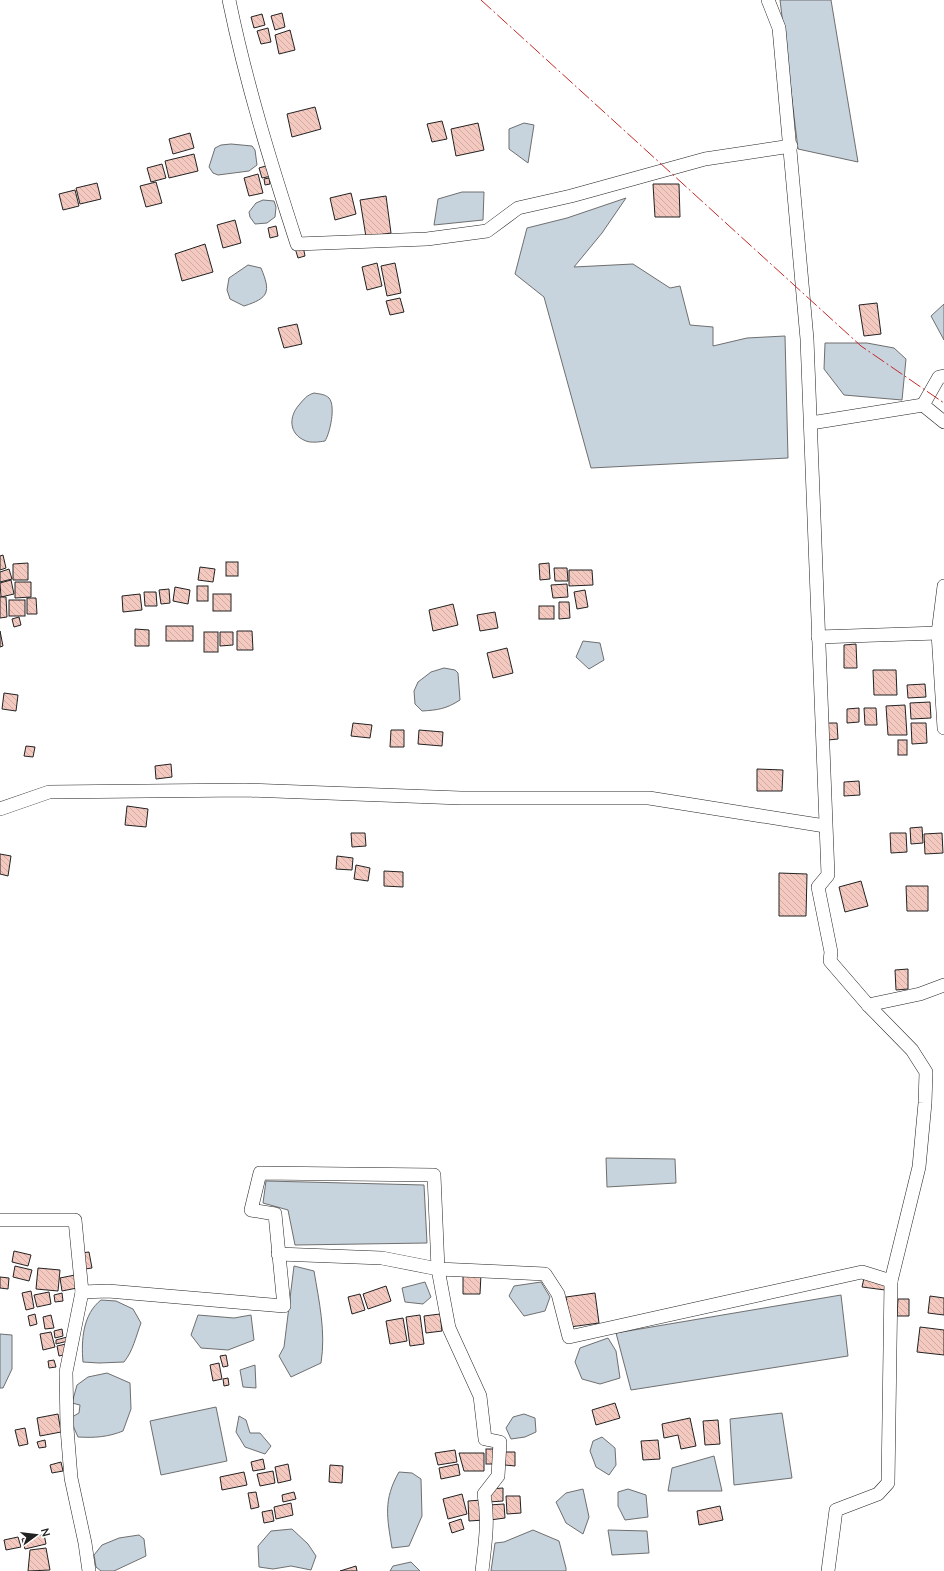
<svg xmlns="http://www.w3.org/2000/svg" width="944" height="1571" font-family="'Nunito Sans',sans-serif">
  <defs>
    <pattern id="building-back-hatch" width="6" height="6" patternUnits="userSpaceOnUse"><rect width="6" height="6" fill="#f3c9c0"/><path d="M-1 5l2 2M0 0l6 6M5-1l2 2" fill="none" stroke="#d0aca5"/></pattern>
  </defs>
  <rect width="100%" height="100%" fill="#fff"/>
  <!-- water -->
  <g fill="#c7d3dd" stroke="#6f6f6f">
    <polygon points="780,0 831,0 858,162 798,149"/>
    <polygon points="524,123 534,125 528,163 509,149 509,129"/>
    <polygon points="231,144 252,146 255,150 257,165 249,171 218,175 213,173 209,167 215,148 221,145"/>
    <polygon points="462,192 484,192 483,220 434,225 438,199"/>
    <polygon points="626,198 602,233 574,267 633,264 670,288 680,286 690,325 713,327 713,346 747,338 785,336 788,458 591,468 544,297 515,274 527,228 567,218"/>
    <polygon points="263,200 274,201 276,207 275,217 267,223 255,224 250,217 249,212 256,203"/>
    <path d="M248,265L261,268C271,292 269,298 244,306L230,299L227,290L229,278Z"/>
    <polygon points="944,304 944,340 931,316"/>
    <polygon points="825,343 867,343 894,348 906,359 902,400 844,395 824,369"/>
    <path d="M314,393C319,394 325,394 329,398C336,406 330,433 325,441C319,442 311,443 306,441C288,434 289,416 299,405C304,399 307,395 314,393Z"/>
    <polygon points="583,641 600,643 604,660 589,669 576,657"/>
    <path d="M444,668L455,670L458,673L460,700C446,709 438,710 422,711L415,704L414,691L418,682L431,672Z"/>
    <polygon points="606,1158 675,1159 676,1183 607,1187"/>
    <polygon points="266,1181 424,1185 427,1243 295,1245 288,1210 263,1203"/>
    <path d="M294,1266L314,1271C319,1301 326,1332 321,1363L291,1377L279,1356L284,1347Z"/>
    <polygon points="425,1282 431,1297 423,1304 405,1302 402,1288"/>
    <polygon points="541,1282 550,1297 545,1311 524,1316 509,1296 514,1286"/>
    <polygon points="841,1295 848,1356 631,1390 616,1333"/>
    <path d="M101,1300L116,1301L133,1309L141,1323C136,1336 133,1351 124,1362L99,1363L83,1362C81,1340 83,1314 101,1300Z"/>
    <polygon points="198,1315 234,1318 251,1315 254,1340 228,1350 201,1348 191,1335"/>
    <polygon points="0,1334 12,1335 12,1369 3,1388 0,1388"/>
    <polygon points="608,1338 616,1351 620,1378 600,1384 582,1379 575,1362 580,1348"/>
    <polygon points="255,1365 256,1388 243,1387 240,1370"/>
    <path d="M107,1373L130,1383L131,1409L123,1431C108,1437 95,1438 78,1437L74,1428L72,1417L79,1413L80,1405L72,1403L77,1385L88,1377Z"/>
    <polygon points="216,1407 227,1461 161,1475 150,1421"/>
    <polygon points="782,1413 792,1478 734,1485 730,1419"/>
    <polygon points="524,1414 535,1418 536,1432 525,1437 511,1439 506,1428 513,1417"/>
    <polygon points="239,1416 246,1420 250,1433 260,1433 271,1446 265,1454 245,1447 236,1432"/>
    <polygon points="602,1437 615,1448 616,1465 609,1475 596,1467 590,1451 593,1441"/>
    <polygon points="714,1456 722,1491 668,1491 672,1468"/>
    <path d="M399,1472L412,1473L421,1479L422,1516L409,1546L392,1548C387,1517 383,1500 399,1472Z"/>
    <polygon points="583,1489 589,1517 583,1534 566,1523 556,1502 566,1493"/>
    <polygon points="628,1489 646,1495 648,1517 625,1520 618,1506 618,1492"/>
    <polygon points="292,1529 308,1544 316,1556 311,1570 291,1566 273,1569 259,1567 258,1546 271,1531"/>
    <polygon points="533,1530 559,1541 566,1568 566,1571 491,1571 495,1543 504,1542"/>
    <polygon points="608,1530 647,1531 649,1553 612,1555"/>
    <polygon points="139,1535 144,1539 146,1556 114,1571 101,1571 96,1567 94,1555 102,1545 119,1538"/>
    <polygon points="411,1562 420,1571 390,1571 393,1566"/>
  </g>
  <!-- building -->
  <g fill="url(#building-back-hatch)" stroke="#222">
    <polygon points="282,13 285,27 275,30 271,16"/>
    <polygon points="262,14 265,25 254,28 251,17"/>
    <polygon points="268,28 271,42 261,44 257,31"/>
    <polygon points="290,30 295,50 279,54 275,35"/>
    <polygon points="315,107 321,129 292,137 287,114"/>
    <polygon points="442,121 447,139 432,142 427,124"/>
    <polygon points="478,123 484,150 456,156 451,129"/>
    <polygon points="190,133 194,148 173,154 169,139"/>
    <polygon points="194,154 198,171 169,178 165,161"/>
    <polygon points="162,164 166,178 151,182 147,168"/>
    <polygon points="269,165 272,176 262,178 259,168"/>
    <polygon points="258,174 263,193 249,196 244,178"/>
    <polygon points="269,178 270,184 265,185 264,179"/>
    <polygon points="156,182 162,203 146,207 140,186"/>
    <polygon points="97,183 101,199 80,204 76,188"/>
    <polygon points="653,184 679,184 680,217 655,217"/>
    <polygon points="75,190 79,206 63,210 59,194"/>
    <polygon points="351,193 356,214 335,220 330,198"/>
    <polygon points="386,196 391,233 366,237 360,200"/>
    <polygon points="235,220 241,243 223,248 217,225"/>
    <polygon points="276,226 278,236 270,238 268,228"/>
    <polygon points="205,244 213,272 182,281 175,254"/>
    <polygon points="303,246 305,256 298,258 295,248"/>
    <polygon points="377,263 382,286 367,290 362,267"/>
    <polygon points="395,263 401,293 387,296 381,266"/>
    <polygon points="400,298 404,312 390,315 386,301"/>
    <polygon points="877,303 881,334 864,336 859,305"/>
    <polygon points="297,324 302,344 284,348 278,328"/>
    <polygon points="3,555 6,568 0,570 0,556"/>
    <rect x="226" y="562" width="12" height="14"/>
    <polygon points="28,563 28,580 13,580 13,564"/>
    <polygon points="549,563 550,579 540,580 539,564"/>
    <polygon points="200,567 215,569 213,582 198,580"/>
    <polygon points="554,568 567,568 568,581 555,581"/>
    <polygon points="9,569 12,579 0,582 0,572"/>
    <polygon points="569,570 592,570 593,585 569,586"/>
    <polygon points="11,580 14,594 1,597 0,583"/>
    <polygon points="15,582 31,582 31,597 15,598"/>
    <polygon points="567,584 568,597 553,598 551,585"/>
    <rect x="197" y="586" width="11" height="15"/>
    <polygon points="175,587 190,590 188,604 173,601"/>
    <polygon points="169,589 170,603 161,604 159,590"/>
    <polygon points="585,590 588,607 577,609 574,592"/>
    <polygon points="144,592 156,592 157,606 145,606"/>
    <polygon points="140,594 142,610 123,612 122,596"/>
    <rect x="213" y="594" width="18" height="17"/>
    <polygon points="0,597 6,597 7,617 0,618"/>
    <polygon points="27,598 36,598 37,614 27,614"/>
    <rect x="9" y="600" width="16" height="16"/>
    <polygon points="559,602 569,602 570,618 559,619"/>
    <polygon points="453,604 458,625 433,631 429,610"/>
    <rect x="539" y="606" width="15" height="13"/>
    <polygon points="495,612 498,628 480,631 477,615"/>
    <polygon points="19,617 21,625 14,627 12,619"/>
    <rect x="166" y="626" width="27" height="15"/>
    <polygon points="135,629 149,630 149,646 135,646"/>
    <polygon points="0,631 3,646 0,647"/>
    <polygon points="237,631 252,631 253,650 237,650"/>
    <rect x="204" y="632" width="14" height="20"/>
    <polygon points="220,632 233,632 233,645 220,646"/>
    <polygon points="856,644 857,668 844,668 844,645"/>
    <polygon points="507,648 513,673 493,678 487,653"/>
    <polygon points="873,670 896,670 897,695 874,695"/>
    <polygon points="925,684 926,697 908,698 907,685"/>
    <polygon points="4,693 18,695 16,711 2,709"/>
    <polygon points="930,702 931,718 911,719 910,703"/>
    <polygon points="905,705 907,735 888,735 886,706"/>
    <polygon points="859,708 859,722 847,723 847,709"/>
    <polygon points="864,708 876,708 877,725 865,725"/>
    <polygon points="353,723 372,725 370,738 351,736"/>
    <polygon points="827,723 837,723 838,739 828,740"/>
    <polygon points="911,723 926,723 927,743 912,744"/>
    <polygon points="391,730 404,730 404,747 390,747"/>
    <polygon points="419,730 443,732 442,746 418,744"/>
    <rect x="898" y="740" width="9" height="15"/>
    <polygon points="26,746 35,747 33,757 24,756"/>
    <polygon points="171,764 172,777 156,779 155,766"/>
    <polygon points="757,769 783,770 782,791 757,791"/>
    <polygon points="859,781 860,795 844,796 844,782"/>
    <polygon points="127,806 148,809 146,827 125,825"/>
    <polygon points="922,827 923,843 911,844 910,828"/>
    <polygon points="351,833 365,833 366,846 352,847"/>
    <polygon points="890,833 906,833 907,852 891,853"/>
    <polygon points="942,833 943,853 925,854 924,834"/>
    <polygon points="0,854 11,856 8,876 0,874"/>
    <polygon points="337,856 353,858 352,870 336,869"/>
    <polygon points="356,865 370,868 368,881 354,879"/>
    <polygon points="384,871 403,872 403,887 384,886"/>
    <polygon points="779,873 807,874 806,916 779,916"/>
    <polygon points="861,881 868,906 845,912 839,887"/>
    <polygon points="906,886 928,886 928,911 907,911"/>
    <polygon points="908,969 908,989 896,990 895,970"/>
    <polygon points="14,1251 31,1255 28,1266 12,1262"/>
    <polygon points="89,1252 92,1268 85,1269 81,1253"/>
    <polygon points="15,1266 32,1270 29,1281 13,1277"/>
    <polygon points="38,1268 60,1270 58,1291 36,1289"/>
    <polygon points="463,1274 481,1274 480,1294 463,1294"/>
    <polygon points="75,1275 77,1288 62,1291 60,1278"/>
    <polygon points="0,1277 9,1278 8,1289 0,1288"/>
    <polygon points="864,1278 886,1281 885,1290 862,1287"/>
    <polygon points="386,1286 391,1301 368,1309 363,1294"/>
    <polygon points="31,1291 34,1308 26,1310 22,1293"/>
    <polygon points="49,1292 51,1304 37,1307 34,1295"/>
    <polygon points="62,1293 63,1301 55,1302 54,1295"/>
    <polygon points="595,1293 599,1323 570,1327 566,1297"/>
    <polygon points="360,1294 365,1310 352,1314 348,1297"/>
    <polygon points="930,1296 944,1298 944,1315 928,1313"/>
    <polygon points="898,1299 909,1299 909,1316 897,1316"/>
    <polygon points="35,1314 37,1324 30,1326 28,1316"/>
    <polygon points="440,1314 442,1331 426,1333 424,1316"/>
    <polygon points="51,1315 54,1328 45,1329 43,1317"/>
    <polygon points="420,1315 424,1344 410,1346 406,1317"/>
    <polygon points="403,1318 407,1341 390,1344 386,1321"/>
    <polygon points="920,1327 944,1330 944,1355 917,1352"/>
    <polygon points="62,1329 63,1336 55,1338 54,1331"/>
    <polygon points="51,1332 55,1347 43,1350 40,1334"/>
    <polygon points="67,1337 68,1341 56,1344 56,1340"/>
    <polygon points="66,1344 68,1354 59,1356 57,1346"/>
    <polygon points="226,1355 228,1366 223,1367 220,1356"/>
    <polygon points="54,1360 56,1367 49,1368 48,1361"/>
    <polygon points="219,1363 222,1379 213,1381 210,1365"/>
    <polygon points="228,1378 229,1385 224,1386 223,1379"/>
    <polygon points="615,1403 620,1418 596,1425 592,1410"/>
    <polygon points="58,1414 61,1432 40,1436 37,1418"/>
    <polygon points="690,1418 696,1446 681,1449 678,1435 664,1438 662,1424"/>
    <polygon points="718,1420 720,1444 705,1445 703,1421"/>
    <polygon points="25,1428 28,1444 19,1446 15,1430"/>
    <polygon points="45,1440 46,1447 39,1448 37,1442"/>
    <polygon points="658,1440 660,1459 643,1460 641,1441"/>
    <rect x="486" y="1449" width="10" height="15"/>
    <polygon points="455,1450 457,1462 438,1465 435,1453"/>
    <polygon points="505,1452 515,1452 515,1466 505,1465"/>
    <polygon points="459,1453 484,1453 484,1471 464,1471"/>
    <polygon points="263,1459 265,1469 253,1471 251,1462"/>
    <polygon points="61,1462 63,1471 52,1473 50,1465"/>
    <polygon points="288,1464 291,1480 278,1483 275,1467"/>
    <polygon points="458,1464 460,1475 441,1479 439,1468"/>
    <polygon points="330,1465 343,1466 342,1483 329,1482"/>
    <polygon points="273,1471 275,1483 260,1486 257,1474"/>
    <polygon points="244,1472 247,1485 222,1490 220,1477"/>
    <polygon points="503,1488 503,1501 489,1502 489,1489"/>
    <polygon points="256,1492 259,1507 251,1509 248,1493"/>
    <polygon points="294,1492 296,1499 283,1502 282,1495"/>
    <polygon points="462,1494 467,1514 448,1519 443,1499"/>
    <polygon points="506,1496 520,1496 521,1513 507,1514"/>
    <polygon points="482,1500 484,1520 469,1521 468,1501"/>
    <polygon points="291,1503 293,1515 276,1519 274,1507"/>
    <polygon points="504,1504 505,1518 490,1520 489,1505"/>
    <polygon points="720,1506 723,1520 699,1525 697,1511"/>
    <polygon points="272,1510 274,1521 264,1523 262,1512"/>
    <polygon points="461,1519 464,1529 452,1533 449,1523"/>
    <polygon points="44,1534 46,1544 25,1549 22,1539"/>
    <polygon points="18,1537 21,1547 6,1550 4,1540"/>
    <polygon points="46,1548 50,1570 28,1571 30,1550"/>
    <polygon points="356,1566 357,1571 340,1571"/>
  </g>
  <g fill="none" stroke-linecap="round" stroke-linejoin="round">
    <defs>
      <g id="street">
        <path d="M229,0C246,83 271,164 297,244L427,239L487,231L518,208L571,196L705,159L791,146"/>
        <polyline points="768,0 779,28 807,339 828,875 818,887 831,952 830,961 868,1005 912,1050 926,1072 925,1103 919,1167 891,1281 888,1483 878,1494 836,1510 828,1571"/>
        <polyline points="944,376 939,377 923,405 944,422"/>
        <polyline points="811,423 923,405"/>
        <polyline points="944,586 938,633 944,728"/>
        <polyline points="818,637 938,633"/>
        <polyline points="0,809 49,792 245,790 461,798 649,798 825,826"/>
        <polyline points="868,1005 920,994 944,985"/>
        <polyline points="0,1220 75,1220 82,1292 108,1291 284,1306 275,1214 251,1210 260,1173 434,1175 438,1269 545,1274 558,1294 569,1337 862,1272 891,1281"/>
        <path d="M278,1254L382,1258L438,1269L449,1328L480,1396L485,1439L500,1442L498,1476L484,1494C489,1520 485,1545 482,1571"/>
        <polyline points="82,1292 66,1372 67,1428 71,1478 85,1543 89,1571"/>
      </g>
    </defs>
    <!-- street casing -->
    <use href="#street" stroke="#222" stroke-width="14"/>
    <!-- street -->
    <use href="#street" stroke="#fff" stroke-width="13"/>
    <!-- power -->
    <polyline stroke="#c62828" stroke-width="1" stroke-dasharray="14 3 2 3" stroke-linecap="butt" points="481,0 861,346 944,403"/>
  </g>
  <!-- north arrow -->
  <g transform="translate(36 1535) rotate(75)" stroke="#ffffff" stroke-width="3" paint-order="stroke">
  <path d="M0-3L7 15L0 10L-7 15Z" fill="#222222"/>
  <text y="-6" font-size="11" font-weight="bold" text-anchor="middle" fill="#222222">N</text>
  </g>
</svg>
